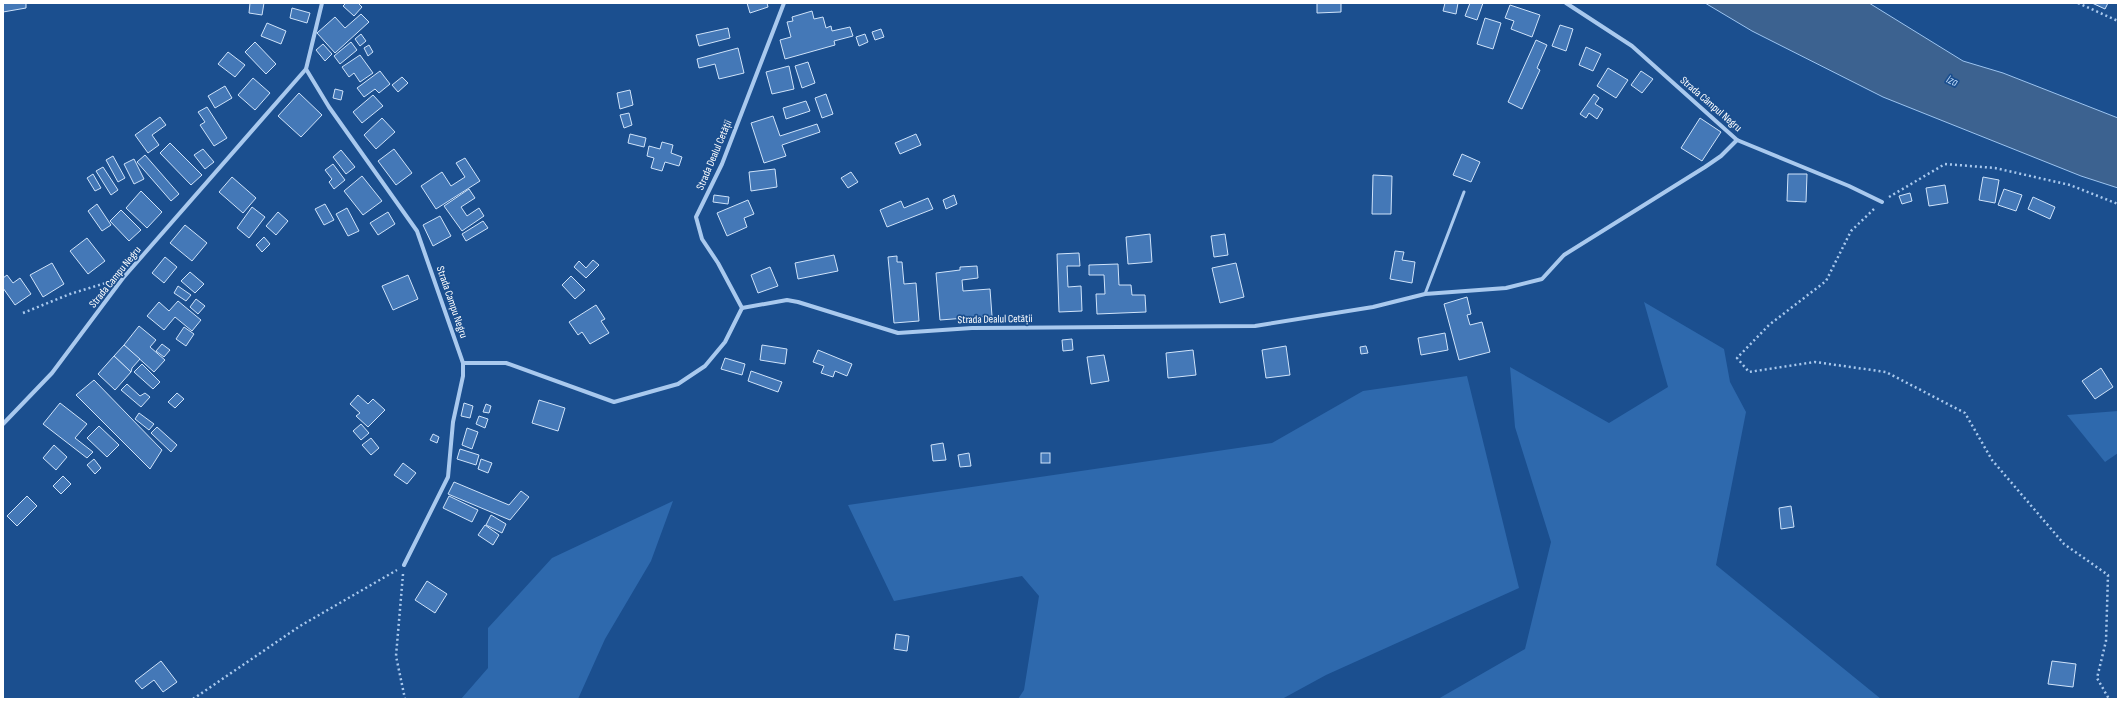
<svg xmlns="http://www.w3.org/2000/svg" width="2121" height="702" font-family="'Sofia Sans Condensed',sans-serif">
  <rect width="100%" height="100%" fill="#1b4f8f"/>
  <!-- green -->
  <g fill="#2e69ad">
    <polygon points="1644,302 1724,349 1730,382 1746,412 1716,565 1881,699 1438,699 1525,649 1551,542 1515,427 1510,367 1609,423 1668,387"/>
    <polygon points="1467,376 1519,588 1326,675 1282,699 1018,699 1024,690 1039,596 1022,576 894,601 848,505 1272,443 1363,391"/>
    <polygon points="2118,411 2118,453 2105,462 2067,415"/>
    <polygon points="673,501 651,561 605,639 578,699 461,699 488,668 488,628 552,558"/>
  </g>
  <!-- water -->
  <polygon fill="#3c6290" stroke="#9cc4f0" points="1705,3 1869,3 1963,61 2003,73 2118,118 2118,188 2081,176 1883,97 1752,31"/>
  <!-- building -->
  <g fill="#4478b7" stroke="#cfe3fa">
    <polygon points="3,3 26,3 26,8 3,12"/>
    <polygon points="250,3 264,3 262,15 249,13"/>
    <polygon points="346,3 358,3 362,7 354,16 343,6"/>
    <polygon points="747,3 767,3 768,7 750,13"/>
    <polygon points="1317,3 1341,3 1341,12 1317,13"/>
    <polygon points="1445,3 1458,3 1456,14 1443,11"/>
    <polygon points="1470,3 1483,3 1477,20 1465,16"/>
    <polygon points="2092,3 2108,3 2105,9"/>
    <polygon points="1510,5 1540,15 1532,37 1511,29 1514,21 1505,18"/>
    <polygon points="292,8 310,13 307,23 290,18"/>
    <polygon points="812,11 814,19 823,17 826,28 831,26 832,31 850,27 853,36 834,41 835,45 785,59 780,40 791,37 787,22 793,21 792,17"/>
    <polygon points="361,14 369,22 335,53 317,33 335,17 345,28"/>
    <polygon points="1485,18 1501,23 1493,49 1477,44"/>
    <polygon points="267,23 286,31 281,44 261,36"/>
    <polygon points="1560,25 1573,29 1566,51 1552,46"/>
    <polygon points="728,28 730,38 699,46 696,35"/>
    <polygon points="881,29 884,37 875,40 872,32"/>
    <polygon points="361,34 366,41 360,46 355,39"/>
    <polygon points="865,34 868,42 859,46 856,37"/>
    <polygon points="1536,40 1547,45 1537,68 1540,70 1522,109 1508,102"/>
    <polygon points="255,42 276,64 266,74 245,52"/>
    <polygon points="351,42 357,50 340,64 334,56"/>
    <polygon points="323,44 332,54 325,61 316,50"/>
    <polygon points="369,45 373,52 368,56 364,48"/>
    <polygon points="1586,47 1601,54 1593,71 1579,65"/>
    <polygon points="738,48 744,73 719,79 715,64 699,68 697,59"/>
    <polygon points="228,52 245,65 235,77 218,64"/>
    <polygon points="360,55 373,73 360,82 354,73 349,77 342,67"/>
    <polygon points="808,62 815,83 802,88 795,66"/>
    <polygon points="789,66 794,89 772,94 766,72"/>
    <polygon points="1608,68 1628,80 1616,98 1597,86"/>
    <polygon points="380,71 390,84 379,93 375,89 364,97 357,88"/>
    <polygon points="1641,71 1653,79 1642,93 1631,85"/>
    <polygon points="402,77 408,83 398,92 392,85"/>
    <polygon points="253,78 270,93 255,110 238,95"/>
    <polygon points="225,86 232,98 215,108 208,96"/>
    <polygon points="335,89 343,91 341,100 333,98"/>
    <polygon points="630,90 633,105 620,109 617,93"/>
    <polygon points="299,93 322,115 301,137 278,116"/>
    <polygon points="826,94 833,114 822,118 815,98"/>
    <polygon points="1594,94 1599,98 1595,104 1603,109 1597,119 1589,113 1586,118 1580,114"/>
    <polygon points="373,95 383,106 362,123 353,112"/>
    <polygon points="806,101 810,111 786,119 783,108"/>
    <polygon points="207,107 227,138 214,146 200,125 205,122 198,112"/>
    <polygon points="629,113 632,125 624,128 620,115"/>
    <polygon points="773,116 780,136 817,124 820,132 782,145 786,156 764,163 751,123"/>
    <polygon points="160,117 166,125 152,135 159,145 148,153 135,135"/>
    <polygon points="382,118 395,132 376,149 364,135"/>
    <polygon points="1700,118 1721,132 1702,161 1681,148"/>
    <polygon points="630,134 646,138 644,147 628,143"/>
    <polygon points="916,134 921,145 900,154 895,143"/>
    <polygon points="662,142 673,145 671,153 682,157 679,166 665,162 662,171 651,168 654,158 647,156 649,146 660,149"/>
    <polygon points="170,143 202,175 191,185 160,153"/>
    <polygon points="203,149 214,162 205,169 194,155"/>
    <polygon points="394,149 412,173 396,185 378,161"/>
    <polygon points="341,150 355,167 346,174 333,157"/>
    <polygon points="1462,154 1480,162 1471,182 1453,175"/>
    <polygon points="145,155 179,194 171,201 137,162"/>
    <polygon points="113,156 125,178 118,182 106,160"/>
    <polygon points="465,158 480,181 436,209 421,186 442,172 451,186 465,177 456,163"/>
    <polygon points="134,159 144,179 134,184 124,164"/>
    <polygon points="333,164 345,180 334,189 329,182 332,179 325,170"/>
    <polygon points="103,167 118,190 111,195 96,171"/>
    <polygon points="775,169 777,187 751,191 749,172"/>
    <polygon points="851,172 858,182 848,188 841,178"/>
    <polygon points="93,174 101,188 95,191 87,178"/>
    <polygon points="1788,174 1807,174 1806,202 1787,201"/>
    <polygon points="1373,175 1392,176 1391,214 1372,214"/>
    <polygon points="362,176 382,201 363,215 344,191"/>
    <polygon points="232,177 256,198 243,213 219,192"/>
    <polygon points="1983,177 1999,180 1995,203 1979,200"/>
    <polygon points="1945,185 1948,203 1929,206 1926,188"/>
    <polygon points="469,189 475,198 461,207 467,216 479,208 484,216 462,231 444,206"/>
    <polygon points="2004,189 2022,195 2016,211 1998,205"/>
    <polygon points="141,191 162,212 147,228 126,208"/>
    <polygon points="1910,193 1912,201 1902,204 1899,196"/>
    <polygon points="714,195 729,197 728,204 713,202"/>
    <polygon points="954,195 957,204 946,209 943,200"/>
    <polygon points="2033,197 2055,207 2050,219 2028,209"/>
    <polygon points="928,198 933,209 887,227 880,210 901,201 904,208"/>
    <polygon points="748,200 754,214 744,218 747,227 727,236 717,213"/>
    <polygon points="97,204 111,225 102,231 88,211"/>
    <polygon points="325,204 334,220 324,225 315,209"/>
    <polygon points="252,207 265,217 249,238 237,228"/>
    <polygon points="347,208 359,231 348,236 336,214"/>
    <polygon points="121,210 141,230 129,241 110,221"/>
    <polygon points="278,212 288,221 276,235 266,226"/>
    <polygon points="388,212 395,224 378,235 370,223"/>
    <polygon points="440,216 451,236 433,246 423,225"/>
    <polygon points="483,221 488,228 466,241 462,234"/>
    <polygon points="185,225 207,243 192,261 170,243"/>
    <polygon points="1150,234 1152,262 1128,264 1126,237"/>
    <polygon points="1225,234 1228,255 1214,257 1211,236"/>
    <polygon points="264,237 270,244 262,252 256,245"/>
    <polygon points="87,238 105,261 88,274 70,251"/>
    <polygon points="1395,251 1404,252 1402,260 1415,262 1412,283 1390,279"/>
    <polygon points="1079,253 1080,266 1067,266 1068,287 1081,286 1082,311 1059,312 1057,254"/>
    <polygon points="834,255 838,271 798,279 795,263"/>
    <polygon points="897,256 897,262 902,262 904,284 916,283 919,321 894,323 888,257"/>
    <polygon points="165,257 177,267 164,283 152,273"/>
    <polygon points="593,260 599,265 586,278 574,267 579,261 586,268"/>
    <polygon points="52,263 64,284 43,297 30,275"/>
    <polygon points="1236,263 1244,297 1220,303 1212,268"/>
    <polygon points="1118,264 1119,285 1131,285 1132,295 1145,295 1146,312 1097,314 1096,294 1105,294 1104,275 1089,275 1089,265"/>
    <polygon points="977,266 978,278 962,280 963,291 990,289 992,316 940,320 936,273 960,270 960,267"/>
    <polygon points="770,267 778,286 758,293 751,275"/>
    <polygon points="190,272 204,284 195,293 181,281"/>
    <polygon points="7,275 13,283 20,278 31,294 15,305 3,288 3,278"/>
    <polygon points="408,275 418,299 393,310 382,286"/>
    <polygon points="571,276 585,290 575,299 562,285"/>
    <polygon points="178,286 191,295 186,301 174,293"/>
    <polygon points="1467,297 1471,314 1467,315 1470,325 1482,322 1490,352 1459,360 1444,304"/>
    <polygon points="196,299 205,306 198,314 190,307"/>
    <polygon points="178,301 201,320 192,331 175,317 164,330 147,316 159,302 169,311"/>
    <polygon points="596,305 605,319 601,321 609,333 590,344 582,332 578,335 569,322"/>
    <polygon points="139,326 156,340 150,347 165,360 154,372 124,345"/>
    <polygon points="184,327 194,334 186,346 176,339"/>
    <polygon points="1445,333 1448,350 1421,355 1418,338"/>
    <polygon points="1072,339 1073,350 1063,351 1062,340"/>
    <polygon points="162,344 170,350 164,357 156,351"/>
    <polygon points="124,345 140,359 132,368 131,372 114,356"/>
    <polygon points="762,345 787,349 785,364 760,360"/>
    <polygon points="1286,346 1290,375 1266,378 1262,350"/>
    <polygon points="1366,346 1368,353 1361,354 1360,347"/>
    <polygon points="818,350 852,364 847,376 835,371 833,377 821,373 824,366 813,362"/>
    <polygon points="1193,350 1196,375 1168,378 1166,353"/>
    <polygon points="1104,355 1109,381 1091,384 1087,357"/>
    <polygon points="114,356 131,372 115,390 98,374"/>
    <polygon points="725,358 745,364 742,375 721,369"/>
    <polygon points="142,364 160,382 153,389 134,372"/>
    <polygon points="2101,368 2113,387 2095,399 2082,381"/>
    <polygon points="751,371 782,382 778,392 748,381"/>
    <polygon points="94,380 162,450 150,469 76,395"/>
    <polygon points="127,384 140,396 145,393 150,397 141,407 121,390"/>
    <polygon points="177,393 184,399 175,408 168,402"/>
    <polygon points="358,395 368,404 373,399 385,410 368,427 356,416 360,413 350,404"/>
    <polygon points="539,400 565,408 558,431 532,423"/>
    <polygon points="60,403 87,424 75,438 93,452 87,458 43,424"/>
    <polygon points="464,403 473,406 470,418 461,416"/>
    <polygon points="486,404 491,406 489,413 483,412"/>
    <polygon points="139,413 154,424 149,430 135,419"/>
    <polygon points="479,416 488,419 485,428 476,424"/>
    <polygon points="361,424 369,433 361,440 353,431"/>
    <polygon points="99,426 119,445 107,457 87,438"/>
    <polygon points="157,427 177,445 171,452 151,433"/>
    <polygon points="467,428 478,432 472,449 462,445"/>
    <polygon points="433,434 439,437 437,443 430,440"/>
    <polygon points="371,438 379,448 371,455 362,445"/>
    <polygon points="943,443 946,460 933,461 931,445"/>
    <polygon points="54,445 67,457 56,470 43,458"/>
    <polygon points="460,449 479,455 476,465 457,459"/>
    <polygon points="969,453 971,466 960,467 958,455"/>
    <rect x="1041" y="453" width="9" height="10"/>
    <polygon points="94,459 101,468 95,474 87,465"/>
    <polygon points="481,459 492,463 488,473 478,469"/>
    <polygon points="403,463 416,473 407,484 394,475"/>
    <polygon points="63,476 71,484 61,494 53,486"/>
    <polygon points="454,482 509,505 521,491 529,497 510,520 448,494"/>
    <polygon points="27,496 37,506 17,526 7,516"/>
    <polygon points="449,496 478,510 472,522 443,508"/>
    <polygon points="1791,506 1794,527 1781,529 1779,508"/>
    <polygon points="491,515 506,524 502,533 486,525"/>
    <polygon points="485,525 499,535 493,545 478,535"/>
    <polygon points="427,581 447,594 435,613 415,600"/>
    <polygon points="896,634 909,636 907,651 894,649"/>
    <polygon points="161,661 177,682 163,692 154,680 142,689 135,681"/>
    <polygon points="2052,661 2076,664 2073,687 2048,684"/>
  </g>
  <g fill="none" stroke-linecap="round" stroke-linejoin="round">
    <!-- path -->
    <g stroke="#a9c9ee" stroke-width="2.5" stroke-dasharray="2 3" stroke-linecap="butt">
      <polyline points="2078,3 2118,21"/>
      <polyline points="1889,197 1945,164 1995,168 2070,185 2118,204"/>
      <polyline points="1874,209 1851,231 1826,281 1769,325 1737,358 1749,372 1815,362 1886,372 1965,413 1992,460 2064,544 2108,575 2106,641 2097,678 2109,699"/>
      <polyline points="23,313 70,294 109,282"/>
      <polyline points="403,574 396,656 405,699"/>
      <polyline points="193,699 300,626 397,570"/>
    </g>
    <!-- lane -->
    <polyline stroke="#a9c9ee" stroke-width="3" points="1425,294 1464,192"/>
    <!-- street -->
    <g stroke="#a9c9ee" stroke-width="4">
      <polyline points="322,3 306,69 329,107 417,231 463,363 463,376 453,422 448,477 404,565"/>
      <polyline points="1566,3 1632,46 1737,140 1849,186 1882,202"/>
      <polyline points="742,308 787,300 798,302 898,333 972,328 1255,326 1373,307 1425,294 1506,288 1542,279 1564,255 1705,167 1721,156 1737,140"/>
      <polyline points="463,363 506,363 614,402 678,384 705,366 725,342 742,308 718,263 702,239 696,217 722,164 784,3"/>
      <polyline points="3,424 52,373 123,278 306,69"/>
    </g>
  </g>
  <g text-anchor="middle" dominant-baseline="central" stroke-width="3.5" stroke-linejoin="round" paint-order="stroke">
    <!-- street labels -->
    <g font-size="11" fill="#fff" stroke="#1b4f8f">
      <text transform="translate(1711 104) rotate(41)">Strada Câmpul Negru</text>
      <text transform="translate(714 155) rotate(-67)">Strada Dealul Cetății</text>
      <text transform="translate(115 277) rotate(-51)">Strada Campu Negru</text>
      <text transform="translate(452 302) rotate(71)">Strada Campu Negru</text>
      <text transform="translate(995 319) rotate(-1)">Strada Dealul Cetății</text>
    </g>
    <!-- water labels -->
    <g font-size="12" font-style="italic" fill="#b5d3f5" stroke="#1b4f8f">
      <text transform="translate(1952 81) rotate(25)">Iza</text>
    </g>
  </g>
  <!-- border -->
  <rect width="2121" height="702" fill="none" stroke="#ffffff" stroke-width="8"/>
</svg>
